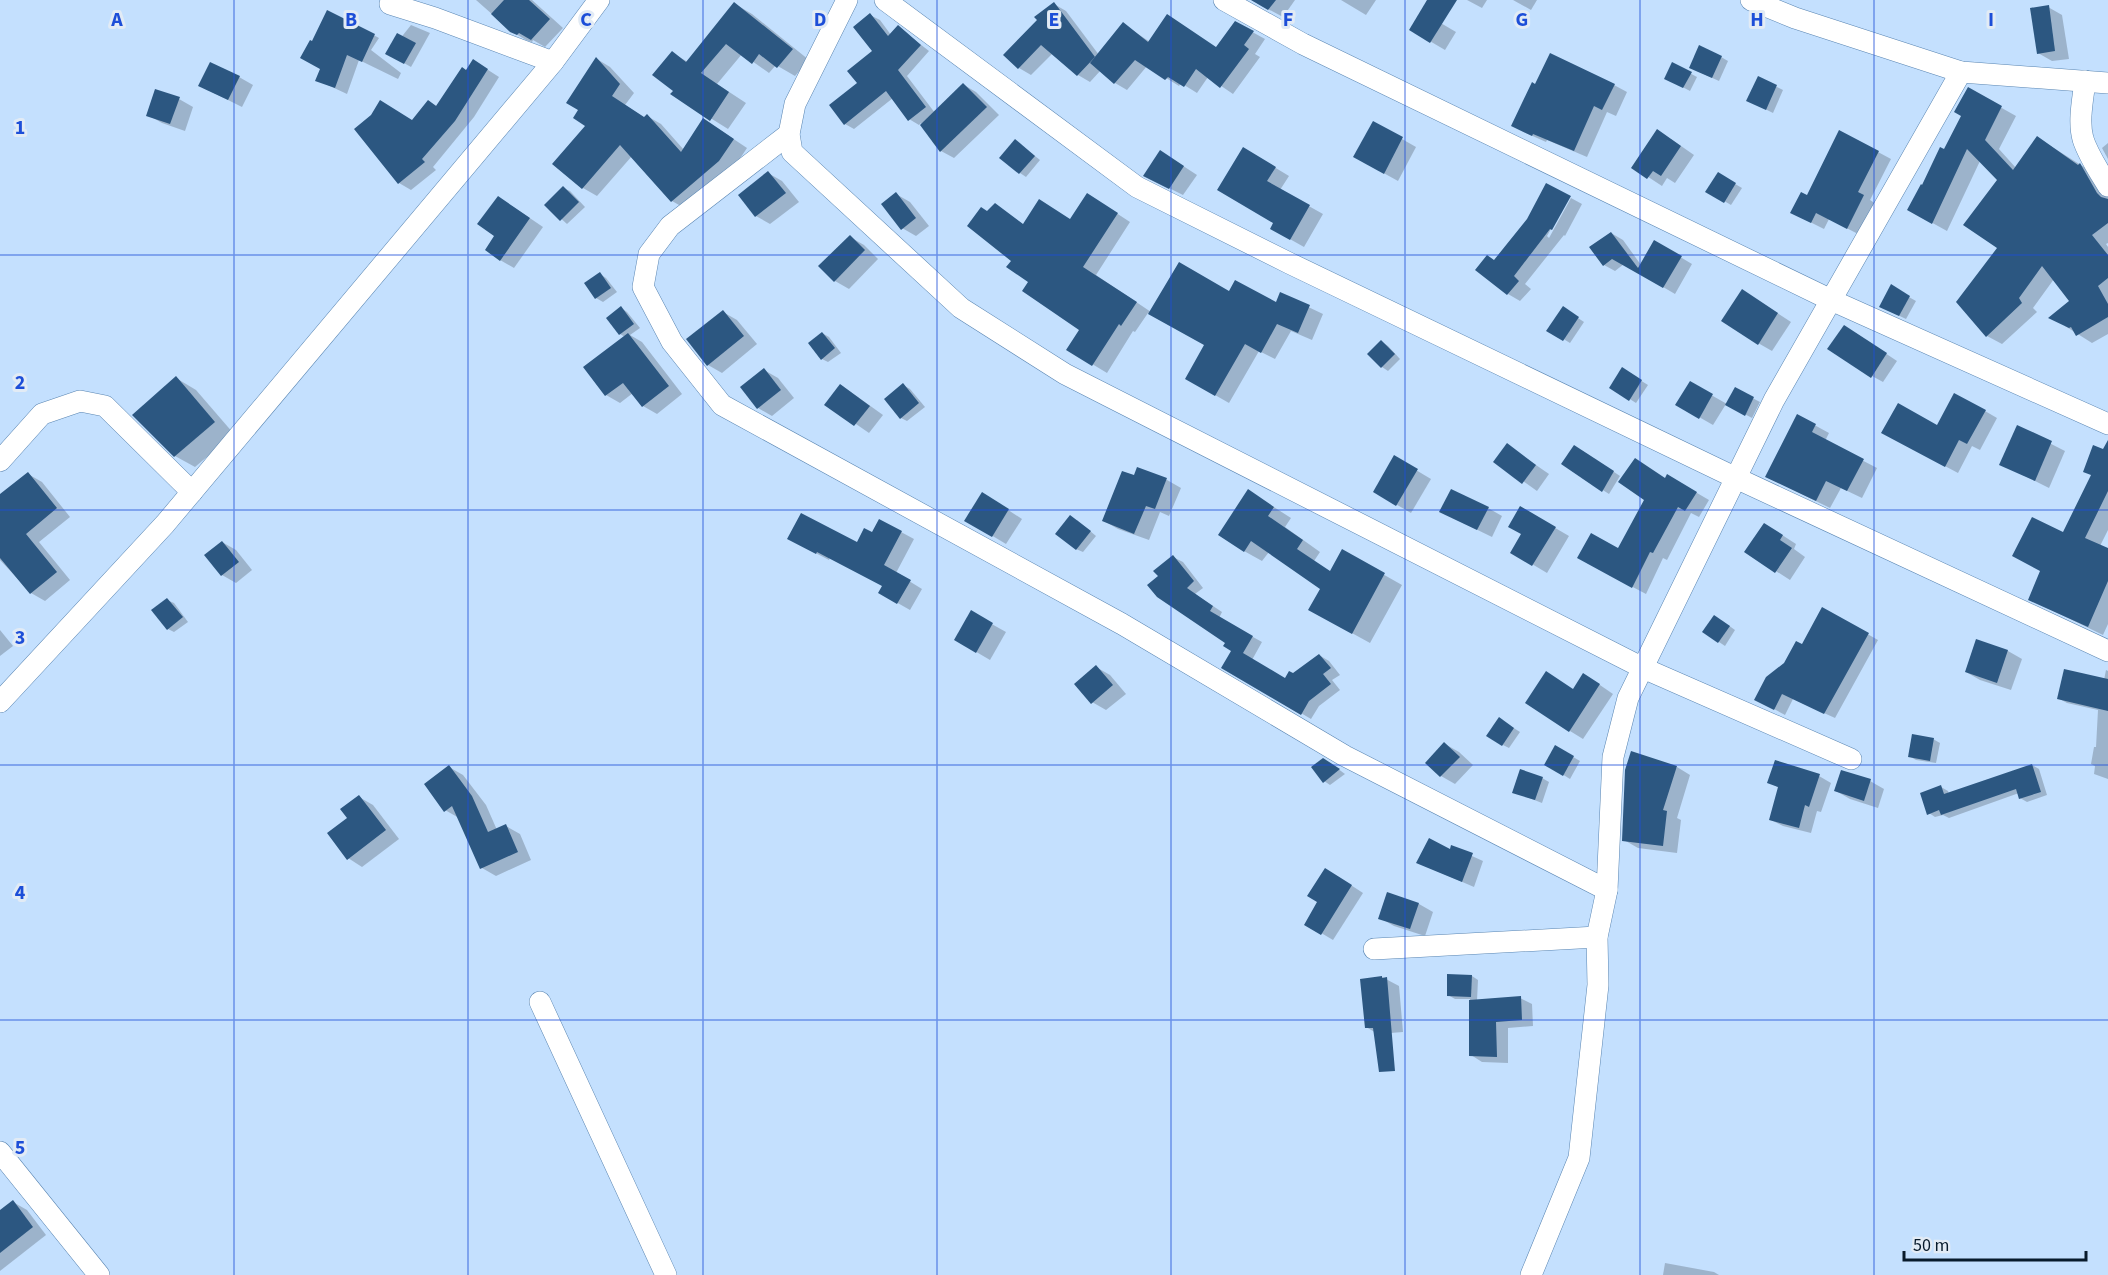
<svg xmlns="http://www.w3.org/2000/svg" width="2108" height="1275" font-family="'Source Sans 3',sans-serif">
  <rect width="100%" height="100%" fill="#c4e0fe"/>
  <!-- shadow -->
  <g fill="#0003">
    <polygon points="476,0 532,0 563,28 545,47 533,40 532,42 526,40 511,31"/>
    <polygon points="1251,0 1295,0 1283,17"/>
    <polygon points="1341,0 1376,0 1366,15"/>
    <polygon points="1467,0 1487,0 1482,8"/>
    <polygon points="1513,0 1537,0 1531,10"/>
    <polygon points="735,4 752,14 809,60 795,76 776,65 769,73 742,54 717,84 746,103 728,129 672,94 676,91 672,53 688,62"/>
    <polygon points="1054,4 1066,11 1099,55 1123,24 1150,42 1217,48 1236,23 1265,39 1255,54 1260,57 1233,94 1208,77 1197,93 1181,83 1179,86 1147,66 1127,90 1115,83 1101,70 1090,82 1078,75 1053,53 1031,75 1019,68"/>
    <polygon points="2048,7 2062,15 2069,59 2052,61 2038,53"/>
    <polygon points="1422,12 1456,32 1445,50 1411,30"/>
    <polygon points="870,15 880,20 891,35 898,27 929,51 907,76 935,113 964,85 976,92 999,115 954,158 941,151 921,123 919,125 909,119 893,98 854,129 845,124 859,83 874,51"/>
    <polygon points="411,25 430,33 411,67 388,54"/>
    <polygon points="368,32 379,38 371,50 401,73 398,79 359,60 347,94 317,80 322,68 313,43"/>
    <polygon points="1721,57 1728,61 1719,81 1697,71"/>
    <polygon points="597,59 610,67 634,93 625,105 645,118 647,116 661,124 684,150 717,128 747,148 733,169 686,209 672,201 632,156 597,196 583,188 587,125 580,110"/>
    <polygon points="1673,64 1697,77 1690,91 1673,82"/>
    <polygon points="485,68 499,77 474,117 433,167 436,170 411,190 399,183 413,121 429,101 438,107 466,72"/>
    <polygon points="239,77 253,85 242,107 200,86"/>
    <polygon points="1759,78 1783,90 1773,113 1755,104"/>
    <polygon points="1614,85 1627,92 1616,116 1607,112 1587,157 1547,140 1546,142 1526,133"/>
    <polygon points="1968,89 2016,116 1999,149 2016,168 2038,138 2095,174 2108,194 2108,243 2106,244 2108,247 2108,334 2092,343 2065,326 2071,301 2054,279 2033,308 2037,312 2002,344 1987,336 2000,247 1999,180 1980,161 1947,231 1909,210 1944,151 1962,116"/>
    <polygon points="179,99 193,107 185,131 162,123 148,115"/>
    <polygon points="1374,123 1416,147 1398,181 1369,165"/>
    <polygon points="1671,139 1694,155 1675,183 1667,178 1662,186 1633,167"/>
    <polygon points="1016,141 1040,160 1026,177 1020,173"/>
    <polygon points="2108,143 2108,159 2102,148"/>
    <polygon points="1244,149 1289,176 1280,190 1323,214 1304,247 1272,229 1275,223"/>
    <polygon points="1878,152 1891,159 1870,200 1876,204 1860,235 1829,219 1824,229 1792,213 1807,197"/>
    <polygon points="1174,160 1197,175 1183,195 1159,183"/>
    <polygon points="768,173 782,181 799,202 770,224 756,216"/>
    <polygon points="1718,174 1742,188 1731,205 1707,191"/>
    <polygon points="563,188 570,191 585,207 567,224 546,205"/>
    <polygon points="896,194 910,202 929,226 916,236 902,228"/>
    <polygon points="1569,197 1547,236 1549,238 1571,198 1582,204 1565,236 1564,235 1525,284 1531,289 1520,301 1508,294 1478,270 1495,261"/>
    <polygon points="1101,203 1130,222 1096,275 1151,312 1229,293 1277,304 1281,294 1323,314 1312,340 1291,331 1275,359 1259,351 1229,403 1187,379 1206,345 1148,313 1135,332 1133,331 1107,373 1069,350 1081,329 1030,282 1013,260 988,212 995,205 1024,225 1071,220"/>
    <polygon points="512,206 543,227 514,268 500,260"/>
    <polygon points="1611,233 1623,240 1641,265 1655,242 1692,264 1675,294 1624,264 1615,271 1604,265"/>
    <polygon points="850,237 864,245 878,259 849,289 835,281"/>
    <polygon points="600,274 606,278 617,292 603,302 596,298"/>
    <polygon points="1891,287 1916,301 1906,319 1887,310"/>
    <polygon points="1756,299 1791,322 1772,351 1758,343"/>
    <polygon points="621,308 627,312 640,328 630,335 642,342 682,394 657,414 643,406 633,393 620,403 606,395 625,337 620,334"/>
    <polygon points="723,312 737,320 757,344 722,373 708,365"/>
    <polygon points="1569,312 1584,322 1570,343 1549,330"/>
    <polygon points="822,333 829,337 841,353 828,362 822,359"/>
    <polygon points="1855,333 1897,361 1883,382 1872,376"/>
    <polygon points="1382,342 1388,346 1400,359 1388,371 1382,367"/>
    <polygon points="1622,369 1648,385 1636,403 1611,387"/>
    <polygon points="764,370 778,378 794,398 772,416 758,408 742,387"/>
    <polygon points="176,378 196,390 234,434 195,467 175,456"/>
    <polygon points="1690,383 1727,404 1735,389 1760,402 1752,418 1726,404 1713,425 1678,405"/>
    <polygon points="841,385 883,415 869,433 827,404"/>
    <polygon points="903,385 910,389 925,407 907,421 901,418"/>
    <polygon points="1985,411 1997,418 1980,450 1972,446 1958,473 1896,440"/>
    <polygon points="1798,416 1829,433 1825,441 1877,468 1862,498 1841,488 1830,508 1767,477"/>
    <polygon points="2018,427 2065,451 2049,488 2001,464"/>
    <polygon points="1507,445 1549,474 1537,491 1495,461"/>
    <polygon points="1581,450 1620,476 1609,494 1587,480"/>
    <polygon points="2108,453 2108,530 2100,546 2108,549 2108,624 2103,635 2029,599"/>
    <polygon points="1394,457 1431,479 1411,513 1375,492"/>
    <polygon points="1138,469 1167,480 1181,488 1169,516 1160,512 1149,540 1118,529 1104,521 1135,477"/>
    <polygon points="28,474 42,482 70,517 39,542 70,580 45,601 31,593 0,560 0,496"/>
    <polygon points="1668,476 1709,500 1699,517 1691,513 1667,560 1663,558 1646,594 1591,565 1619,550 1646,500"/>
    <polygon points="996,502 1022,519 1006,544 966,520"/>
    <polygon points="1266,502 1291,518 1285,527 1320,552 1314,561 1331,572 1342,551 1402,585 1370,643 1310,610 1322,589 1269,552 1262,561 1244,551"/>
    <polygon points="1488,508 1502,516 1492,537 1455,519"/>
    <polygon points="1521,508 1569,536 1547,573 1512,552 1523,534"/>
    <polygon points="1077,520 1096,536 1083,552 1076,549"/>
    <polygon points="901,532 914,539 896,573 922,589 910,610 880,593 884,586 830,557 829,560 802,546 857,544 872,535"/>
    <polygon points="1779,533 1796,544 1794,549 1805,557 1790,580 1746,552"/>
    <polygon points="222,542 236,550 252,570 236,583 222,575"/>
    <polygon points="1173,557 1183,562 1203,588 1195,594 1222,612 1219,618 1262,642 1252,660 1285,680 1319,655 1329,661 1340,675 1332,680 1340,690 1319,706 1311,719 1223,667 1233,650 1160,577"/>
    <polygon points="167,600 174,603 188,622 174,632 168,629"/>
    <polygon points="1823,609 1878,640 1835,718 1793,699 1785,715 1756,699 1803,646"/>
    <polygon points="972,613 1006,632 990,660 956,640"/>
    <polygon points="1721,620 1735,630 1725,646 1719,642"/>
    <polygon points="0,630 13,646 0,656"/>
    <polygon points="1977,641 2008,651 2022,659 2011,690 1980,680 1966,672"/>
    <polygon points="1096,667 1110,675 1126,694 1106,710 1092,702"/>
    <polygon points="2106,670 2108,671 2108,779 2094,774 2095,766 2091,764 2094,747 2096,747 2098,710 2067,703 2058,698 2104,680"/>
    <polygon points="1597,683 1613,694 1583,739 1570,731 1574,690"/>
    <polygon points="1506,723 1520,732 1509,748 1503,745"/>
    <polygon points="1933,739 1940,743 1936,763 1916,760 1909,756"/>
    <polygon points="1445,744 1459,752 1473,765 1455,784 1441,776 1427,763"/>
    <polygon points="1556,747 1580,761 1570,779 1546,764"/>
    <polygon points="1330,763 1345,774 1330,785 1324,781"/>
    <polygon points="2032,765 2039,769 2047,795 2027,802 2020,798 2019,793 1949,818 1943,815 1935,817 1929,813 1941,787 1948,791 1949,794"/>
    <polygon points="449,767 463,775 486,805 497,830 506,826 520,834 531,860 496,876 482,868 459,818 445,810"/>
    <polygon points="1677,767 1690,775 1677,818 1681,820 1677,853 1638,848 1624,840"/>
    <polygon points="1819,776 1831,783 1821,812 1817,811 1811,833 1783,826 1771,820 1779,788 1769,782"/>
    <polygon points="1542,778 1549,782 1542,803 1514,792"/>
    <polygon points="1870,781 1884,789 1878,808 1850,799 1836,791"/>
    <polygon points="359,797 373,805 399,839 362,867 348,858 349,818"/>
    <polygon points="1452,847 1483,861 1474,887 1418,863 1451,851"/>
    <polygon points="1337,876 1363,893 1333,940 1306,924"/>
    <polygon points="1388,894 1419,904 1433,912 1425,936 1394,926 1380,918"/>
    <polygon points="1472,976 1478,980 1477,1001 1520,998 1532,1004 1533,1026 1508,1028 1508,1063 1482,1062 1471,1055 1470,999 1455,999 1448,995"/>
    <polygon points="1382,977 1399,986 1403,1032 1378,1034 1366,1027"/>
    <polygon points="13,1202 27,1210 46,1235 0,1271 0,1212"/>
    <polygon points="1665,1263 1714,1272 1719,1275 1663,1275"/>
  </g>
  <!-- building -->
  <g fill="#2c5781">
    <polygon points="504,0 529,0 550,19 531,40 519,33 517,35 510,32 491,14"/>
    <polygon points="1251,0 1276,0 1268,10"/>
    <polygon points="1427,0 1457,0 1430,43 1409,30"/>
    <polygon points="734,2 793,49 777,68 759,54 752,64 726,44 701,73 729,92 710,121 670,94 673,91 652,75 672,51 686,62"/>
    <polygon points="1054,2 1095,57 1077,76 1041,45 1018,69 1003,55 1037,20 1034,17"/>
    <polygon points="2049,5 2055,51 2037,54 2030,8"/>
    <polygon points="327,10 375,34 362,62 347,55 335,88 315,81 320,69 300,58 310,40 312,41"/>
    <polygon points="870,13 888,36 898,25 921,45 898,70 926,107 908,121 886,91 844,125 829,105 857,83 847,71 872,51 853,27"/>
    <polygon points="1167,14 1216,47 1235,21 1254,31 1244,45 1249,49 1220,88 1196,69 1184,87 1168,77 1165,80 1135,60 1114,84 1090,63 1123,22 1148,42"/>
    <polygon points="397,33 416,43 404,64 385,54"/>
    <polygon points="1699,45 1722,56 1712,78 1689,68"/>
    <polygon points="1550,53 1615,84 1602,110 1594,106 1574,151 1533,134 1532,136 1511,126 1532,82 1535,84"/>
    <polygon points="596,57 620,84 612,96 644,117 647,114 681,152 703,118 734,139 719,161 671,202 620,145 582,189 552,164 585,126 573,118 578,110 566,103"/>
    <polygon points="473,59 488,69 455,121 422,159 425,162 398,184 354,129 371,115 380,100 412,120 428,100 436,106 462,67 466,70"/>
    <polygon points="210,62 240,76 228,100 198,86"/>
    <polygon points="1672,62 1692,72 1683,88 1664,79"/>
    <polygon points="1758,76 1777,85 1766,110 1746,101"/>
    <polygon points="963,83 987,107 940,152 920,125"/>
    <polygon points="1968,87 2002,106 1985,140 2013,170 2037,136 2078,165 2080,163 2097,193 2101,197 2108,199 2108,223 2092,235 2108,255 2108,278 2098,286 2108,304 2108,317 2076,336 2071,327 2069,328 2048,318 2069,301 2042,266 2019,298 2022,303 1986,337 1956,302 1997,248 1963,225 1997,180 1967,149 1932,224 1907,210 1921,184 1922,185 1940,147 1944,149 1961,116 1954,112"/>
    <polygon points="155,89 180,97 170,124 146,116"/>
    <polygon points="1373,121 1403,137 1384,174 1353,157"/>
    <polygon points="1657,129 1681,146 1661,176 1653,171 1647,179 1631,168"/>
    <polygon points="1839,130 1879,151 1858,192 1864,195 1847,229 1816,213 1811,223 1790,213 1801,192 1807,195"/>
    <polygon points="1015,139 1035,156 1019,174 999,158"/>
    <polygon points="1243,147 1276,167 1267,181 1310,205 1290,240 1270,229 1273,223 1217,190"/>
    <polygon points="1160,150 1184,166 1169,189 1143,176"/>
    <polygon points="768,171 786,193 755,217 738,195"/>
    <polygon points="1718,172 1736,183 1724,203 1705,192"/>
    <polygon points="1546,183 1571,196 1552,230 1550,229 1514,276 1519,281 1507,295 1475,270 1487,255 1494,260 1527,219"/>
    <polygon points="563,186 579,202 560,221 544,205"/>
    <polygon points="896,192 916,218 901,230 881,204"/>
    <polygon points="1087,193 1118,213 1083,267 1137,302 1121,326 1119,324 1092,366 1066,350 1079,330 1022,291 1028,282 1006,267 1011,261 967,226 981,207 987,211 995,203 1023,224 1039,199 1070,219"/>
    <polygon points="498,196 530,218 500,261 485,250 494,236 477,224"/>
    <polygon points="1611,232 1638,268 1654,240 1682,256 1663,288 1612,259 1603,266 1589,247"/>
    <polygon points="850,235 865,250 834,282 818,266"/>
    <polygon points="1179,262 1229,291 1235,280 1276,302 1280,292 1310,305 1298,333 1277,324 1261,353 1245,344 1215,396 1185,379 1204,345 1148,314"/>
    <polygon points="600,272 611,288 595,299 584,283"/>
    <polygon points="1891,284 1910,296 1899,316 1879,307"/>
    <polygon points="1742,289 1778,313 1758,345 1721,321"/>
    <polygon points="621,306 634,324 619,335 606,318"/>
    <polygon points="1563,306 1579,317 1563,341 1546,331"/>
    <polygon points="723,310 744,336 707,366 686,339"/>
    <polygon points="1844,325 1887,353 1871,378 1827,349"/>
    <polygon points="822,332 835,348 821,360 808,343"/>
    <polygon points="628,333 669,386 642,407 623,383 605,396 583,367"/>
    <polygon points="1381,340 1395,354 1381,368 1367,354"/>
    <polygon points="1622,367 1642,380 1629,401 1609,388"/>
    <polygon points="764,368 781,390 757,409 740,387"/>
    <polygon points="176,376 215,422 174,457 132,415"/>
    <polygon points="1690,381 1713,394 1699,419 1675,405"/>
    <polygon points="903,383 919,403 900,419 884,399"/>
    <polygon points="840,384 870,406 854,426 824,405"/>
    <polygon points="1735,387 1754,397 1745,416 1725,405"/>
    <polygon points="1954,393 1986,410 1967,444 1959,440 1945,467 1881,433 1898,403 1937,425"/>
    <polygon points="1797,414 1816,424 1812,432 1864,459 1847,491 1826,481 1816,501 1765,477"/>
    <polygon points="2017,425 2052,441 2035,481 1999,465"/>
    <polygon points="2108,440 2108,491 2085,538 2108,548 2108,581 2088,627 2028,600 2040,571 2012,556 2032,517 2063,532 2091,475 2083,472 2093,445 2103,449"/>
    <polygon points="1507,443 1536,465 1522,484 1493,462"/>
    <polygon points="1574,445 1614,471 1602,492 1561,464"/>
    <polygon points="1394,455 1418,469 1396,506 1373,492"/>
    <polygon points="1635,458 1665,478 1667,474 1697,492 1685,511 1678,507 1653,553 1650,552 1632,588 1577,558 1591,533 1618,548 1644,500 1618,482"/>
    <polygon points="1137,467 1167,478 1155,509 1146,506 1134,534 1102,521 1122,471 1134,475"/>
    <polygon points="28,472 57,508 26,534 57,572 30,594 0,558 0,494"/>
    <polygon points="1248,489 1274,507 1268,516 1303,540 1297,549 1330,571 1342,549 1385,573 1352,634 1308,610 1320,589 1251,541 1244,552 1218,535"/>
    <polygon points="1451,489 1489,507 1477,530 1439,512"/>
    <polygon points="982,492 1009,509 992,537 964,521"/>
    <polygon points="1520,506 1556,527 1532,566 1510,553 1521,534 1508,527"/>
    <polygon points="801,513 857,542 864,528 872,532 879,519 902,531 884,565 911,580 897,604 878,593 882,586 817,552 816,554 787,539"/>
    <polygon points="1070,515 1091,531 1076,550 1055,534"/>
    <polygon points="1764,523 1783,535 1780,540 1792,548 1775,573 1744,552"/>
    <polygon points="222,541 239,562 221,576 204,555"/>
    <polygon points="1173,555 1194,581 1187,588 1213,606 1210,611 1253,636 1243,653 1285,678 1289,671 1293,673 1319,654 1331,668 1323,674 1331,684 1309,701 1301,715 1221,668 1231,651 1223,646 1225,643 1157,597 1147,585 1158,576 1153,571"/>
    <polygon points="167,598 183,617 167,630 151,610"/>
    <polygon points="1822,607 1869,633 1824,714 1782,694 1774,710 1754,700 1766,677 1784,663 1796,641 1802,644"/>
    <polygon points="971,610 993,623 976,653 954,640"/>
    <polygon points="1714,615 1730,626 1718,643 1702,632"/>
    <polygon points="1976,639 2008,650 1997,683 1965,672"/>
    <polygon points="1096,665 1113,685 1091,704 1074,684"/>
    <polygon points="2064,669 2108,679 2108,711 2057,699"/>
    <polygon points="1546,671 1573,689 1583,673 1600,684 1569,732 1525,703"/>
    <polygon points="1499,717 1514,728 1502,746 1486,736"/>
    <polygon points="1912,734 1934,738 1930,761 1908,757"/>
    <polygon points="1444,742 1460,757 1440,777 1425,763"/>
    <polygon points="1555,745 1574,756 1563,776 1544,765"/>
    <polygon points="1631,751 1677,766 1663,810 1667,811 1663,846 1622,841 1625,770"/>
    <polygon points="1323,758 1340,769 1323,783 1311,767"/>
    <polygon points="1775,760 1820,774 1809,807 1805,805 1799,828 1769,820 1778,787 1767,783"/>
    <polygon points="2032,764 2041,792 2019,799 2016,789 1941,815 1939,810 1927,815 1920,793 1941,785 1944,794"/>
    <polygon points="449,765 472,796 488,832 506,824 518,852 480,869 452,806 444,812 424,784"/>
    <polygon points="1520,769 1543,777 1535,800 1512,793"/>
    <polygon points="1841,770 1871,779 1864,801 1834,791"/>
    <polygon points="359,795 386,830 347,860 327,833 347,818 340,809"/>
    <polygon points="1429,838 1450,849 1451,845 1473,853 1462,882 1416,863"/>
    <polygon points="1325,868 1352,885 1321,935 1304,925 1317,902 1307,896"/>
    <polygon points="1387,892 1419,903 1410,929 1378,919"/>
    <polygon points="1447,974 1472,975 1471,997 1447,996"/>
    <polygon points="1382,976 1382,978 1387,977 1395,1071 1379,1072 1373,1028 1365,1028 1360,979"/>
    <polygon points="1521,996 1522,1020 1496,1022 1497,1057 1469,1056 1469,1000"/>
    <polygon points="13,1200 33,1227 0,1253 0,1210"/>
  </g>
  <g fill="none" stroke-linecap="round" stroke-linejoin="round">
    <defs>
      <g id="minor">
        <polyline points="847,0 795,104 789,134 792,152 961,308 1065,374 1643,668 1851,759"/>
        <polyline points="885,0 1137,187 1289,263 1736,478 2108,651"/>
        <polyline points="1224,0 1303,44 1831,300 2108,424"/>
        <polyline points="1751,0 1795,18 1961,72 2108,83"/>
        <polyline points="390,4 435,18 553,62"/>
        <path d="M2085,81C2083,99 2078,121 2083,139C2088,155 2099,171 2108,186"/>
        <polyline points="789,134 670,226 649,254 643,287 672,342 722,405 1122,624 1345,756 1607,890"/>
        <polyline points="0,461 42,414 80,401 105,406 192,492"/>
        <polyline points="0,702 165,524 553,62 599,0"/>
        <polyline points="1374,949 1597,937"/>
        <polyline points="540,1002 666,1275"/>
        <polyline points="0,1152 99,1275"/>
        <polyline points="1531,1275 1579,1158 1598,985 1597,937 1607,890 1613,757 1628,698 1774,400 1961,72"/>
      </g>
    </defs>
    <!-- minor casing -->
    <use href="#minor" stroke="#5985b2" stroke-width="22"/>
    <!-- minor -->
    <use href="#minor" stroke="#fff" stroke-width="21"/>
  </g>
  <!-- grid -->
  <path fill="none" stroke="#1d4ed8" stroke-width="1.5" stroke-opacity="0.55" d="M234,0V1275M468,0V1275M703,0V1275M937,0V1275M1171,0V1275M1405,0V1275M1640,0V1275M1874,0V1275M0,255H2108M0,510H2108M0,765H2108M0,1020H2108"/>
  <g font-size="20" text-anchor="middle" font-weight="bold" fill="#1d4ed8" stroke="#e2ebf5" stroke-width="6" stroke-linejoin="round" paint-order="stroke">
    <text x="117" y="26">A</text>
    <text x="351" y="26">B</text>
    <text x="586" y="26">C</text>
    <text x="820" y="26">D</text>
    <text x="1054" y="26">E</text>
    <text x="1288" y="26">F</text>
    <text x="1522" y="26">G</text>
    <text x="1757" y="26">H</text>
    <text x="1991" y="26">I</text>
    <text x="20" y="134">1</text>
    <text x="20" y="389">2</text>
    <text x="20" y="644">3</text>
    <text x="20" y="899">4</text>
    <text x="20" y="1154">5</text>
  </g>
  <!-- scale -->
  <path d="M1904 1251v9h182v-9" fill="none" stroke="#081b2c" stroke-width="3"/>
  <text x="1913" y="1251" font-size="18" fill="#081b2c" stroke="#e2ebf5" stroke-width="4.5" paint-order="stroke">50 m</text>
</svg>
